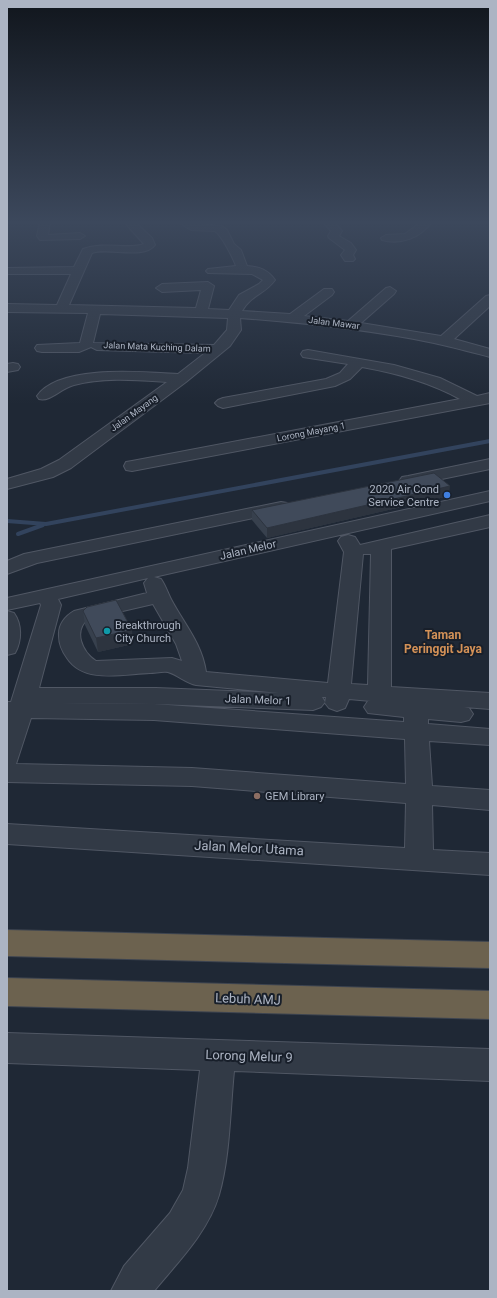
<svg xmlns="http://www.w3.org/2000/svg" width="497" height="1298" font-family="Roboto,sans-serif">
  <rect width="100%" height="100%" fill="#1f2835"/>
  <g fill="none" stroke-linecap="round" stroke-linejoin="round">
    <!-- stream -->
    <g stroke="#32435d" stroke-width="4">
      <polyline points="7,521 46,524 490,441"/>
      <polyline points="18,534 43,525"/>
    </g>
    <defs>
      <g id="minor">
        <polygon points="40,222 50,222 48,235 80,233 85,236 80,239 40,240 37,236"/>
        <path d="M124,222H135L152,238L155,245C144,260 108,247 92,253L69,305L196,308L201,290L162,292L156,288L162,284L208,282L214,286L208,309L229,310L239,295L259,284L263,280L252,274L208,273L206,271L208,269L236,266C233,258 222,236 215,231L191,230L178,222L222,226L227,230L234,244L241,250L247,266C260,267 268,270 275,280C264,295 252,294 242,311L290,314L324,289H332L334,292L332,295L304,316L348,321L386,288L390,287L396,291L394,294L361,323L441,336L486,296L490,295V306L454,339L490,349V357C471,352 453,347 434,343C370,330 305,323 240,318L241,330L230,346L186,382L71,468L53,477L7,489V479L41,469L59,460L167,382C137,380 104,377 74,385C61,388 51,402 39,399L37,396C59,364 143,372 178,374L205,353L97,350L91,347L79,352H42L37,351L35,348L37,345L80,343L88,313L7,312V304L57,305L71,274H7V268L74,267L83,249C104,241 128,250 144,244ZM100,314L228,318L227,330L214,345L93,343Z"/>
        <polygon points="323,222 334,222 342,231 339,236 351,243 356,250 353,255 355,259 353,261 345,261 341,255 345,250 329,238 328,236 331,231"/>
        <path d="M421,222H432C420,238 401,245 382,240L381,238L386,235L405,234Z"/>
        <path d="M308,350L394,365L440,378L477,396L490,393V403L132,471L126,470L124,466L126,462L132,461L460,399C429,382 396,373 362,367L350,379L335,386L223,408L218,406L215,403L218,400L223,398L326,379L340,373L348,364L303,357L301,354L303,351Z"/>
        <polygon points="13,363 18,364 20,367 18,370 7,372 7,364"/>
        <polygon points="490,459 490,469 408,486 402,485 399,481 402,477 408,476"/>
        <path d="M490,491V501L154,577L161,579C166,586 168,594 172,601C185,625 202,644 206,672L328,683L344,552L338,541L341,537L348,535L355,537L360,545L490,515V527L391,549V687L490,693V709L464,707L469,708L473,714L469,720L461,722L428,719V724L490,729V745L429,741L432,786L490,790V810L432,805L433,850L490,853V875L7,844V824L405,848L406,803L192,786L7,782V702H11L41,605L40,603L7,610V598ZM363,554H371L368,685L351,684ZM148,578L144,583L147,593L74,611C65,616 58,625 59,636C59,644 62,651 67,658C84,684 123,674 150,673C155,673 163,671 168,672C178,675 186,683 196,685L279,693L156,688H39L61,605L58,599ZM153,604L176,644L182,661L172,658L96,661C82,652 73,631 88,619ZM322,697H326L325,703L329,708L337,711L345,708L349,699L371,701H368L364,707L368,713L404,717V722L154,704L60,703L156,704L313,710L321,707L325,702ZM31,718L154,720L405,739L406,784L192,768L16,764Z"/>
        <polygon points="281,502 287,503 290,507 287,511 37,563 7,574 7,561 24,554"/>
        <path d="M7,611L14,613C22,624 22,641 15,653L7,655Z"/>
        <path d="M7,1033L490,1049V1081L234,1071C230,1111 230,1157 219,1195C208,1232 178,1262 154,1291H111L124,1266L170,1213L183,1190L188,1168L200,1070L7,1063Z"/>
      </g>
      <g id="highway">
        <polygon points="7,930 490,942 490,968 7,956"/>
        <polygon points="7,978 490,991 490,1019 7,1006"/>
      </g>
    </defs>
    <!-- minor casing -->
    <use href="#minor" stroke="#505764" stroke-width="2"/>
    <!-- highway casing -->
    <use href="#highway" stroke="#3d4450" stroke-width="2"/>
    <!-- minor -->
    <use href="#minor" fill="#323a46" fill-rule="evenodd"/>
    <!-- highway -->
    <use href="#highway" fill="#6c624f" fill-rule="evenodd"/>
  </g>
  <!-- wall -->
  <g fill="#37404d">
    <polygon points="449,496 267,538 252,520 252,510"/>
    <polygon points="83,611 133,644 98,652 85,625"/>
  </g>
  <!-- shaded-wall -->
  <g fill="#2d343f">
    <polygon points="450,486 449,496 267,538 267,528"/>
    <polygon points="132,630 133,644 98,652 96,638"/>
  </g>
  <!-- building -->
  <g fill="#404a5a" stroke="#2d343f">
    <polygon points="434,473 450,486 267,528 252,510"/>
    <polygon points="116,600 132,630 96,638 83,611 87,607"/>
  </g>
  <!-- sky -->
  <linearGradient id="sky" x2="0" y2="1"><stop stop-color="#11161d"/><stop offset="0.55" stop-color="#3c485c"/><stop offset="1" stop-color="#3c485c" stop-opacity="0"/></linearGradient>
  <rect width="497" height="404" fill="url(#sky)"/>
  <!-- markers -->
  <circle fill="#3f7fe0" stroke="#181f2a" stroke-width="1.5" cx="447" cy="495" r="4"/>
  <circle fill="#0f9aa8" stroke="#181f2a" stroke-width="1.5" cx="107" cy="631" r="4"/>
  <circle fill="#8d6e63" stroke="#181f2a" stroke-width="1.5" cx="257" cy="796" r="4"/>
  <g text-anchor="middle" dominant-baseline="central" stroke-width="4" stroke-linejoin="round" paint-order="stroke">
    <!-- far-street labels -->
    <g font-size="9" fill="#acb4c3" stroke="#181f2a">
      <text transform="translate(334 323) rotate(7)">Jalan Mawar</text>
      <text transform="translate(157 347) rotate(2)">Jalan Mata Kuching Dalam</text>
      <text transform="translate(134 413) rotate(-36)">Jalan Mayang</text>
      <text transform="translate(311 432) rotate(-11)">Lorong Mayang 1</text>
    </g>
    <!-- poi labels -->
    <g font-size="11" fill="#acb4c3" stroke="#181f2a" text-anchor="start">
      <text x="439" y="489" text-anchor="end">2020 Air Cond<tspan x="439" dy="13">Service Centre</tspan></text>
      <text x="115" y="625">Breakthrough<tspan x="115" dy="13">City Church</tspan></text>
      <text x="265" y="796">GEM Library</text>
    </g>
    <!-- street labels -->
    <g font-size="11" fill="#acb4c3" stroke="#181f2a">
      <text transform="translate(248 550) rotate(-13)">Jalan Melor</text>
      <text transform="translate(258 700) rotate(2)">Jalan Melor 1</text>
    </g>
    <!-- neighbourhood labels -->
    <g font-size="12" font-weight="bold" fill="#d39157" stroke="#181f2a">
      <text x="443" y="635">Taman<tspan x="443" dy="14">Peringgit Jaya</tspan></text>
    </g>
    <!-- near-street labels -->
    <g font-size="13" fill="#acb4c3" stroke="#181f2a">
      <text transform="translate(249 848) rotate(3)">Jalan Melor Utama</text>
      <text transform="translate(248 999) rotate(2)">Lebuh AMJ</text>
      <text transform="translate(249 1056) rotate(2)">Lorong Melur 9</text>
    </g>
  </g>
  <!-- border -->
  <rect width="497" height="1298" fill="none" stroke="#acb4c3" stroke-width="16"/>
</svg>
